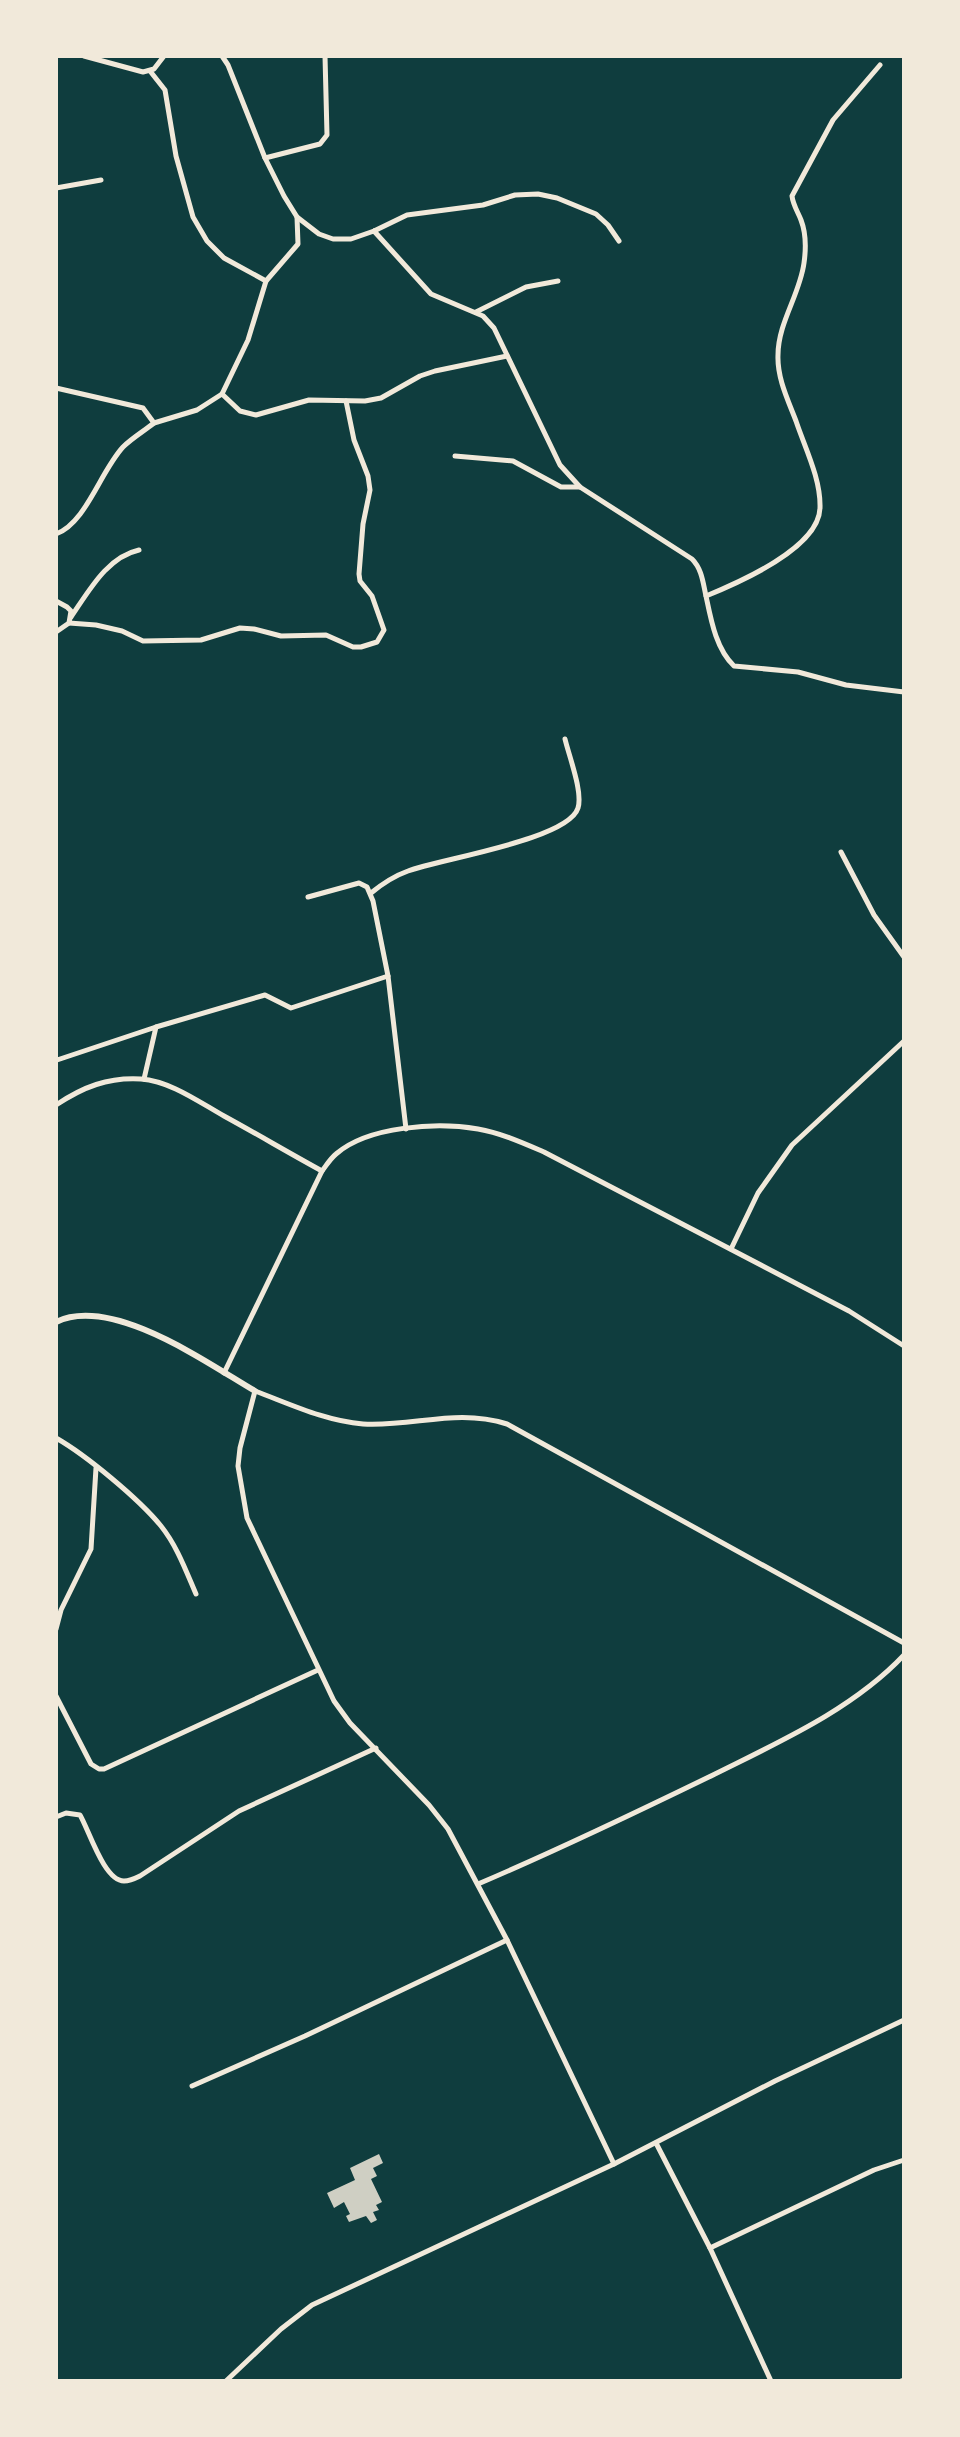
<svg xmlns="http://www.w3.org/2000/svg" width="960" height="2437" font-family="Poppins,sans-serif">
  <rect width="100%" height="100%" fill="#0f3d3e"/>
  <!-- building -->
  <polygon fill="#cfcfc3" points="379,2154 383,2163 373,2168 377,2176 371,2179 382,2202 376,2205 379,2210 373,2212 377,2220 371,2223 366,2216 349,2222 346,2216 350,2214 344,2202 334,2208 327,2193 355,2180 350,2168"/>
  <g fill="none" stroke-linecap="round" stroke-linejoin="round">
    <!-- minor -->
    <g stroke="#f1e9da" stroke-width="5">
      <polyline points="84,56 143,72 154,69 164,56"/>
      <polyline points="222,56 228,65 265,158 284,196 297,217 319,234 333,239 351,239 374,231 407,215 483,205 515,195 538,194 557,198 596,214 608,225 619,241"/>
      <path d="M880,65L833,120L792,196C793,205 798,212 801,220C806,233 806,249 804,263C800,294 778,323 778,355C777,378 788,400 796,421C805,448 821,479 820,508C819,548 738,583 706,596C711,620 716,649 734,666L798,672L846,685L904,692"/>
      <polyline points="150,71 165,90 176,156 193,217 207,241 224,258 266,281"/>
      <polyline points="265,158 320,144 327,135 325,56"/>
      <polyline points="56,188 101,180"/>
      <path d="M374,231L431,294L483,316L494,328L560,465L580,487L692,559C702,569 703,583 706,596"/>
      <polyline points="476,312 526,287 558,281"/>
      <polyline points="56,388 143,408 154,423 197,410 222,394 248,340 266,281 298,244 297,217"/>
      <polyline points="222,394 240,411 256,415 309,400 365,401 381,398 420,376 435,371 507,356"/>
      <polyline points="455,456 513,461 561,487 580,487"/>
      <path d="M56,534C86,523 100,472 123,447C132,438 144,431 154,423"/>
      <polyline points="56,601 67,607 71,611 69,623 56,632"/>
      <path d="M71,617C89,591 107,557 139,550"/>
      <polyline points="69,623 96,625 122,631 143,641 201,640 240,628 254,629 281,636 326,635 353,647 361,647 377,642 384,630 372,596 360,581 359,574 363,524 370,490 368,476 354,440 346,401"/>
      <polyline points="841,852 874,915 904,957"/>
      <path d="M371,893C382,884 394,876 408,871C439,859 568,840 578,808C583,792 569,756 565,739"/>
      <polyline points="308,897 359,883 367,887 373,901 388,976 406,1129"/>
      <polyline points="156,1027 265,995 291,1008 388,976"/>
      <polyline points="57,1060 156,1027 144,1079"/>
      <path d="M56,1105C83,1087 108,1077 141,1079C170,1081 199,1102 224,1116C257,1134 289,1153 322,1171"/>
      <polyline points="731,1249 758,1193 792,1145 904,1041"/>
      <path d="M224,1373L322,1171C326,1166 330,1159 336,1154C368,1126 437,1122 478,1129C501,1133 523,1143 544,1152L849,1311L904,1346"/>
      <path d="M56,1438C86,1455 139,1499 161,1526C177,1546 186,1571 196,1594"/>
      <polyline points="56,1629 61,1610 91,1549 96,1468"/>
      <polyline points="56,1696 91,1764 99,1769 104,1769 318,1670"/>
      <path d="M56,1817L66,1813L80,1815C89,1830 104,1881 124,1881C129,1881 136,1878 140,1876L239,1811L376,1748"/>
      <path d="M478,1884C558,1850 637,1812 715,1774C781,1741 853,1709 904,1655"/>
      <polyline points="192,2086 305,2036 507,1940"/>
      <polyline points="656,2143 710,2248 771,2381"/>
      <path d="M614,2164L507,1940L448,1829L429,1805L350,1723L334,1701L247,1518L238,1466L240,1448L255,1391C290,1404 325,1421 363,1424C414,1427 456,1408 507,1424L904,1643"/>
      <polyline points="710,2248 874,2170 904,2160"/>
      <polyline points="226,2381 281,2329 312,2305 614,2164 775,2081 904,2020"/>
      <polyline points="901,2381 904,2380"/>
    </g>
    <!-- tertiary -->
    <path stroke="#f1e9da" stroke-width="6" d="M56,1322C112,1295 207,1363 255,1391"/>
  </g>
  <!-- border -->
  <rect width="960" height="2437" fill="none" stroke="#f1e9da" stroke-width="116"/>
</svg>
